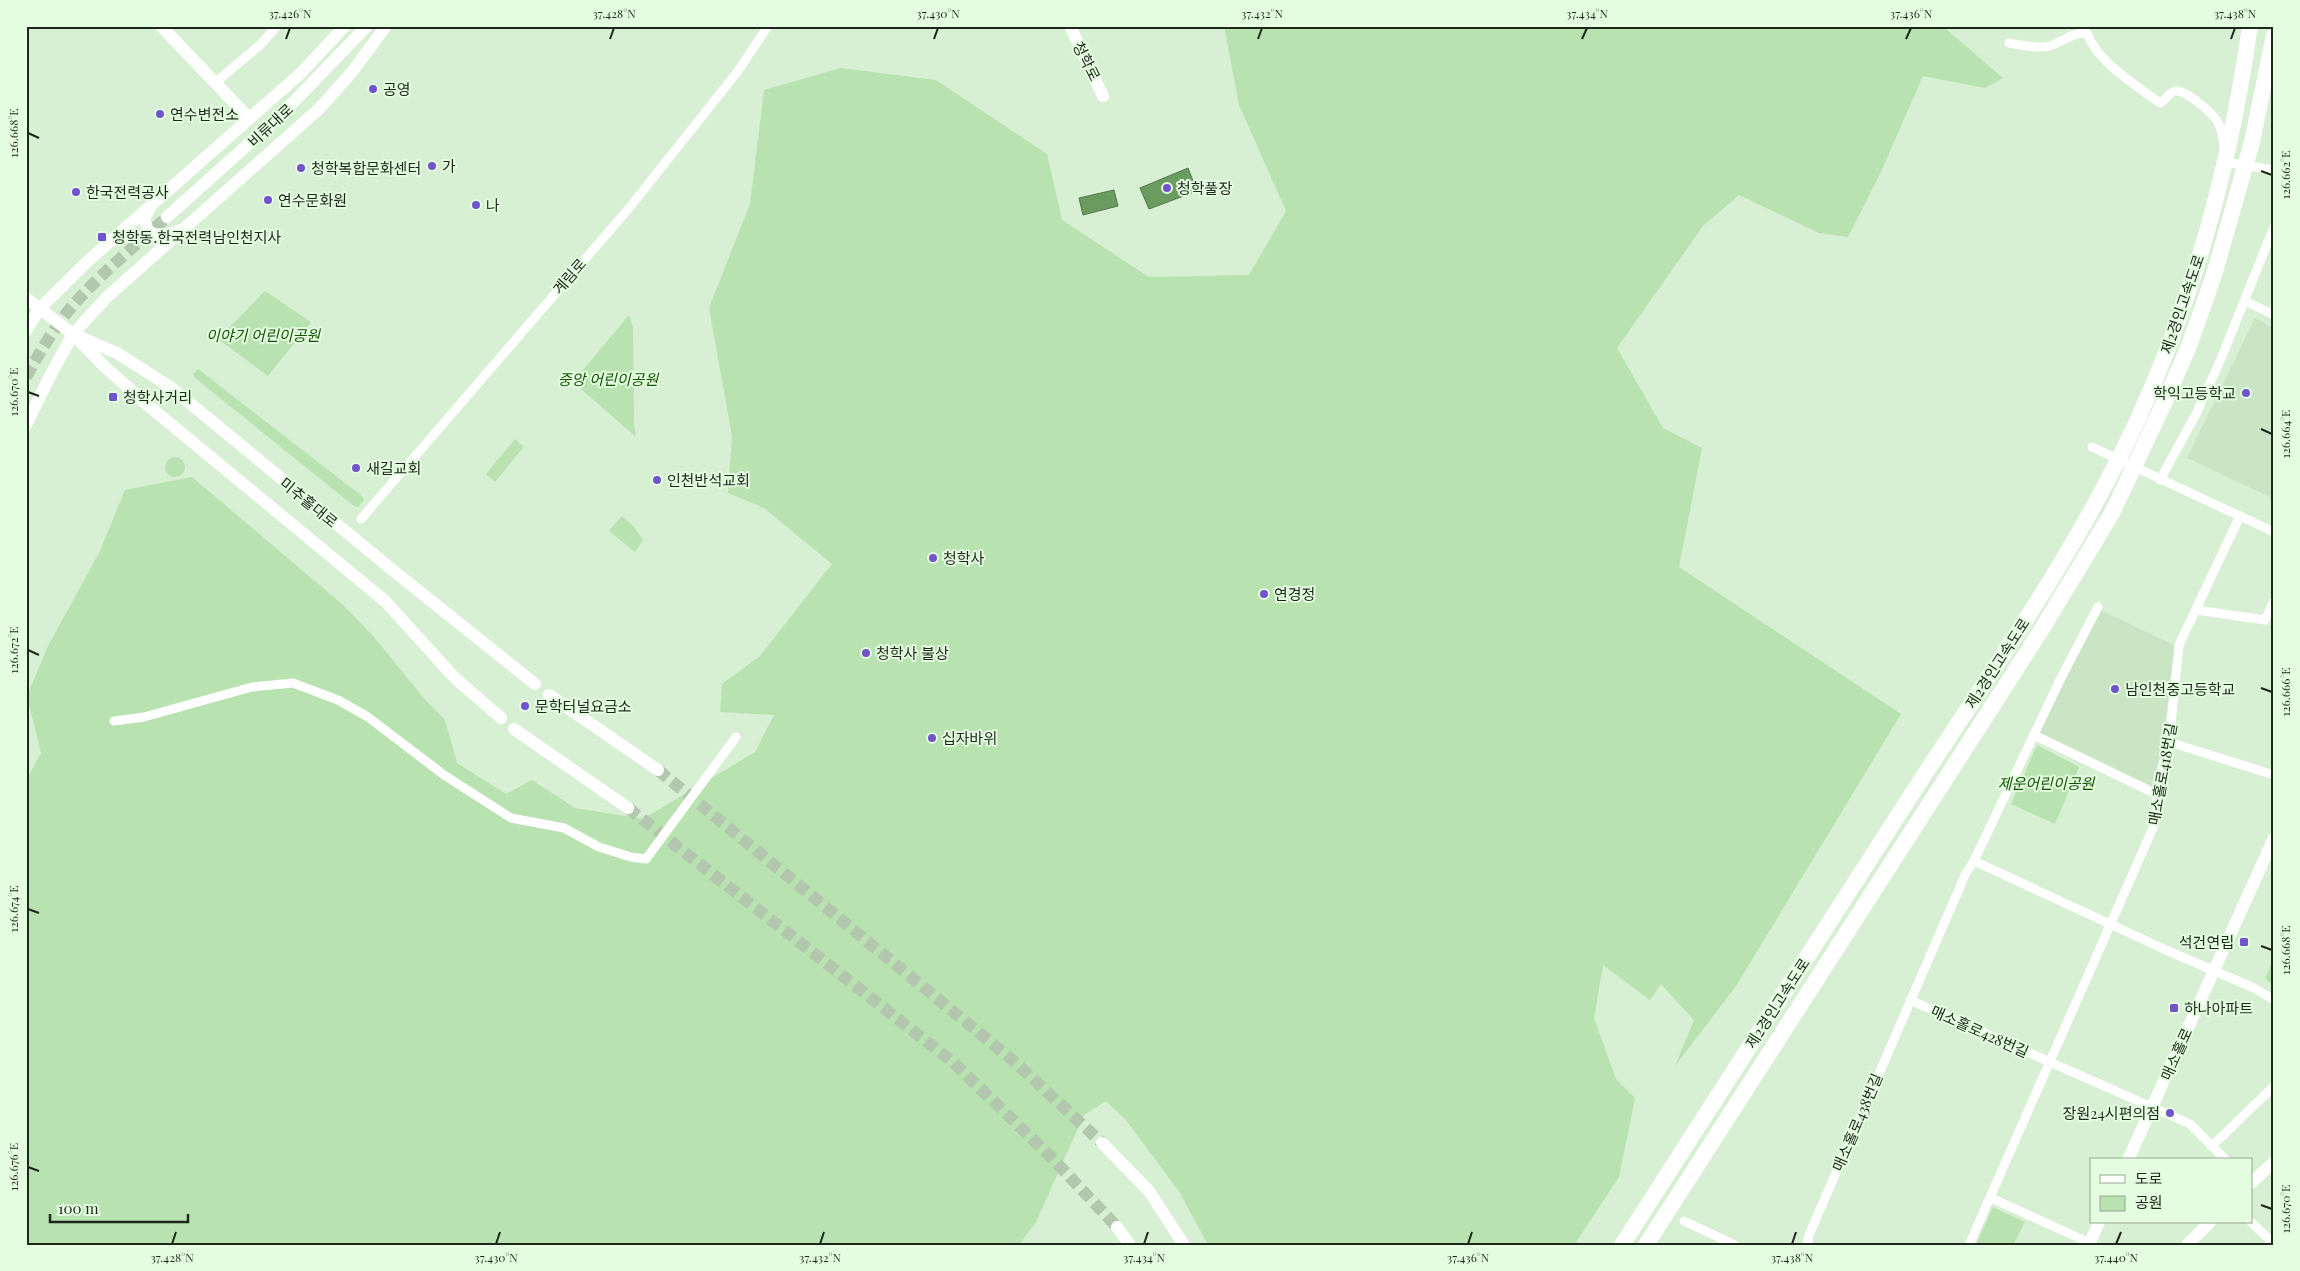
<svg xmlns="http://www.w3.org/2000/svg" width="2300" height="1271" font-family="'Playfair Display','Noto Sans KR',serif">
  <rect width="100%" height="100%" fill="#d7efd2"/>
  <!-- built -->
  <g fill="#c9e5c3">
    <polygon points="2255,318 2274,328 2274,499 2187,458"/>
    <polygon points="2099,609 2175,646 2163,740 2152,786 2039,732"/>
  </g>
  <!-- green -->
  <g fill="#b8e2b0">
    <polygon points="1224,26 1948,26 1946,29 2003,78 1985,88 1923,76 1879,176 1848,237 1819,233 1739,195 1703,226 1617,348 1663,428 1702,448 1679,567 1901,714 1736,986 1675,1066 1694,1020 1661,984 1650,1000 1603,965 1594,1018 1616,1079 1635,1098 1619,1177 1574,1245 1208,1245 1180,1193 1126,1120 1106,1101 1084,1115 1036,1222 1019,1245 26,1245 26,780 41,753 27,696 48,646 99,553 125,490 192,477 344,606 374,637 422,696 445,720 457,763 506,794 532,780 575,808 643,819 755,752 774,715 720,712 722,684 760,656 832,564 764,508 728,493 732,436 709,308 750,204 764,90 841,68 936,80 1047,154 1062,220 1149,277 1249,275 1286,211 1239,105"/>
    <polygon points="265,291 311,322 268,376 218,339"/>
    <polygon points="629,315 633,328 634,424 636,437 573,382"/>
    <polygon points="198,369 363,497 364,500 358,507 354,506 195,378 193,374"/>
    <polygon points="515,439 523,446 522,449 495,482 486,474"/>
    <circle cx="175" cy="467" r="10"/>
    <polygon points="622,516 635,528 643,540 635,552 609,531"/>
    <polygon points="2037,745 2079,767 2055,824 2011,804"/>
    <polygon points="2274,958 2274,987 2265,978"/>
    <polygon points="1993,1207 2025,1222 2013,1245 1976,1245"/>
  </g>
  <!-- water -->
  <g fill="#6a9c60" stroke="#53794c">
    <polygon points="1188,168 1197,191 1149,209 1140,188"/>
    <polygon points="1114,190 1118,206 1083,215 1079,198"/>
  </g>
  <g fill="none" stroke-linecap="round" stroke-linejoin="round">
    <!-- secondary-tunnel -->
    <g stroke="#b2c7ae" stroke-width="12" stroke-dasharray="12 6" stroke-linecap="butt">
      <path d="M26,377C37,357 49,337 62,319C88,284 134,247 167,217"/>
      <polyline points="658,770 1016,1063 1102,1143"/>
      <polyline points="628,808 954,1063 1051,1157 1117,1227"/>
    </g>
    <!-- street -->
    <g stroke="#fff" stroke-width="9">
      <path d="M2009,43C2021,45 2037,49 2049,46C2062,42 2073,32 2087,33C2097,62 2136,85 2160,103C2166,100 2168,93 2175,91C2186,89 2217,116 2220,127C2224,137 2224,151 2226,162L2274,170"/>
      <polyline points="215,83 261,44 277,26"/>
      <polyline points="2245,301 2274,315"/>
      <polyline points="2092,447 2274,532"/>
      <polyline points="2160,480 2196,414 2221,359 2274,227"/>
      <polyline points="361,519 630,207 738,71 768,26"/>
      <polyline points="2196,610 2265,620 2274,601"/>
      <polyline points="114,721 144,717 252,687 293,683 338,700 368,717 444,775 511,818 564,828 599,847 631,857 646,859 736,737"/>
      <polyline points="2034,735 2156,794"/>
      <polyline points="2169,742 2274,775"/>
      <polyline points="1974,861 2166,950 2254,988 2274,1000"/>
      <polyline points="1910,1000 2190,1124 2226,1160"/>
      <polyline points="2212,1146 2274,1086"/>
      <polyline points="1991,1198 2090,1243"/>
      <polyline points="1684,1221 1735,1245"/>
      <polyline points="2251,1222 2274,1244"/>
      <polyline points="1807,1245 1809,1235 1966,873 1974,861 2060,680 2098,607"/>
      <polyline points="1969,1245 2153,828 2157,814 2156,794 2169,742 2179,645 2240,516"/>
    </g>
    <!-- secondary -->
    <g stroke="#fff" stroke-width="12">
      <polyline points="161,26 249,118"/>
      <polyline points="1070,26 1103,96"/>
      <path d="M150,208L144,218L148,231C159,238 169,234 181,230"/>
      <polyline points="167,217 281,115 367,26"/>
      <polyline points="26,298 73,334 104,366 144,402 385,601 455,678 501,718"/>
      <polyline points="26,331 40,308 88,261 300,74 345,26"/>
      <polyline points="80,337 117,353 169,386 395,572 535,684"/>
      <polyline points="26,425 50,376 73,334 108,296 319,109 352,72 386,26"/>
      <polyline points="549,695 658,770"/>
      <polyline points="514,729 628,808"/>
      <polyline points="1102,1143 1149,1191 1184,1245"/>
      <polyline points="2128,1160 2274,838"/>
      <polyline points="2251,1183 2274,1162"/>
      <polyline points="1117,1227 1130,1245"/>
      <polyline points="2089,1245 2099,1222"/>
      <polyline points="2187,1245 2210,1222"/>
    </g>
    <!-- highway -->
    <g stroke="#fff" stroke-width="16">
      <path d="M1622,1245C1717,1097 1813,948 1908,800C1988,676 2076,554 2138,419C2195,295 2231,161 2250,26"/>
      <polyline points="1646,1245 2040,632 2112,513 2165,401 2189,346 2214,275 2252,142 2274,35"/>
    </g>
  </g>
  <!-- ticks -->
  <path fill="none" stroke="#1e271c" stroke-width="2" d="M286,39L290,28M610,39L614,28M934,39L938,28M1258,39L1262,28M1582,39L1587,28M1906,39L1911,28M2231,39L2235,28M28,133L39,138M2261,171L2272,175M28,392L39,396M2261,429L2272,434M28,650L39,655M2261,688L2272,692M28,909L39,913M2261,946L2272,950M28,1167L39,1171M2261,1205L2272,1209M172,1244L176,1232M496,1244L500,1232M820,1244L824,1232M1144,1244L1148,1232M1468,1244L1472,1232M1792,1244L1796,1232M2116,1244L2121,1232"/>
  <!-- markers -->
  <g fill="#7153cd" stroke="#e4fce0" stroke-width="2">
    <circle cx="373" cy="89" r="5"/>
    <circle cx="160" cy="114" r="5"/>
    <circle cx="432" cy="166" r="5"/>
    <circle cx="301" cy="168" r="5"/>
    <circle cx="1167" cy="188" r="5"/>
    <circle cx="76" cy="192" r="5"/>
    <circle cx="268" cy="200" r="5"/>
    <circle cx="476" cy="205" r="5"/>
    <rect x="97" y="232" width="10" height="10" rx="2.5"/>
    <circle cx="2246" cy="393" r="5"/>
    <rect x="108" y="392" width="10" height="10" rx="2.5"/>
    <circle cx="356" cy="468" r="5"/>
    <circle cx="657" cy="480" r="5"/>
    <circle cx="933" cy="558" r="5"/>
    <circle cx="1264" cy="594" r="5"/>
    <circle cx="866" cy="653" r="5"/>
    <circle cx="2115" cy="689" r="5"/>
    <circle cx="525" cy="706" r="5"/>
    <circle cx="932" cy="738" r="5"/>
    <rect x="2239" y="937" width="10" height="10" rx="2.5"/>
    <rect x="2169" y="1003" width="10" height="10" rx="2.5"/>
    <circle cx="2170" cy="1113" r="5"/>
  </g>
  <g text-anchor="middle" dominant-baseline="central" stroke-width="4" stroke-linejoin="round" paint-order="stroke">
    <!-- street labels -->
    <g font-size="15" fill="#1e271c" stroke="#e4fce0">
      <text transform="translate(1087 61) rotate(63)">청학로</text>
      <text transform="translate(270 125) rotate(-43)">비류대로</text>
      <text transform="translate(569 276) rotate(-49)">계림로</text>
      <text transform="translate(2182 304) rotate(-71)">제2경인고속도로</text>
      <text transform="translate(309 502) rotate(39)">미추홀대로</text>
      <text transform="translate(1997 663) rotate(-57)">제2경인고속도로</text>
      <text transform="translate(2162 774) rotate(-80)">매소홀로418번길</text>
      <text transform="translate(1777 1003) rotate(-57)">제2경인고속도로</text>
      <text transform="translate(1980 1031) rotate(24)">매소홀로428번길</text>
      <text transform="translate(2176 1054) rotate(-66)">매소홀로</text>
      <text transform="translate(1857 1122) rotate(-67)">매소홀로438번길</text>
    </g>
    <!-- poi labels -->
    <g font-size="15" fill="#1e271c" stroke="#e4fce0" text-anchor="start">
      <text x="383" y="89">공영</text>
      <text x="170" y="114">연수변전소</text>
      <text x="442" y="166">가</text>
      <text x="311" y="168">청학복합문화센터</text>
      <text x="1177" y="188">청학풀장</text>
      <text x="86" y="192">한국전력공사</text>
      <text x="278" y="200">연수문화원</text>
      <text x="486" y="205">나</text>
      <text x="112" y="237">청학동.한국전력남인천지사</text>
      <text x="2236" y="393" text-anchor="end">학익고등학교</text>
      <text x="123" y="397">청학사거리</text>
      <text x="366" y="468">새길교회</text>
      <text x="667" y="480">인천반석교회</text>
      <text x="943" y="558">청학사</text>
      <text x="1274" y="594">연경정</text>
      <text x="876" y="653">청학사 불상</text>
      <text x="2125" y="689">남인천중고등학교</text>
      <text x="535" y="706">문학터널요금소</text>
      <text x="942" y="738">십자바위</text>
      <text x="2234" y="942" text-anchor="end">석건연립</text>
      <text x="2184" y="1008">하나아파트</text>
      <text x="2160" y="1113" text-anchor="end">장원24시편의점</text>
    </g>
    <!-- park labels -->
    <g font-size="15" font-style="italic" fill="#105600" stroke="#e4fce0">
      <text x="263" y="335">이야기 어린이공원</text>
      <text x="608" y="379">중앙 어린이공원</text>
      <text x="2046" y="783">제운어린이공원</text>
    </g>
  </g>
  <!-- border -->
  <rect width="2300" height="1271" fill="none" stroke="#e4fce0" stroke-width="55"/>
  <!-- legend -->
  <rect x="2090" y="1158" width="162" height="65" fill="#e4fce0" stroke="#95a792"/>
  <rect x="2100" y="1175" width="25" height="8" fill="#ffffff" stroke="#95a792"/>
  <text x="2135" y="1184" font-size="15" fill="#1e271c">도로</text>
  <rect x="2100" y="1196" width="25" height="15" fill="#b8e2b0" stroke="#95a792"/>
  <text x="2135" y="1208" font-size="15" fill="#1e271c">공원</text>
  <!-- scale -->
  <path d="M50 1214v8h138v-8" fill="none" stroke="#1e271c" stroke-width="2.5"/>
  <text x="58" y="1214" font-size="15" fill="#1e271c" stroke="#e4fce0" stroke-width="4" paint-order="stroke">100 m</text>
  <rect x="28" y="28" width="2244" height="1216" fill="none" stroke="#1e271c" stroke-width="2"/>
  <g font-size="12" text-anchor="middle" fill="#1e271c">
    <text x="290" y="18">37.426°N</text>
    <text x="614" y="18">37.428°N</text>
    <text x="938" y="18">37.430°N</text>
    <text x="1262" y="18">37.432°N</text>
    <text x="1587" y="18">37.434°N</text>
    <text x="1911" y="18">37.436°N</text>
    <text x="2235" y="18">37.438°N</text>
    <text transform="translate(14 133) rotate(-90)" y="4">126.668°E</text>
    <text transform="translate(2286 175) rotate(-90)" y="4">126.662°E</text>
    <text transform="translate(14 392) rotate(-90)" y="4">126.670°E</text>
    <text transform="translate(2286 434) rotate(-90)" y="4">126.664°E</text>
    <text transform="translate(14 650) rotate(-90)" y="4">126.672°E</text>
    <text transform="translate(2286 692) rotate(-90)" y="4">126.666°E</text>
    <text transform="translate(14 909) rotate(-90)" y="4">126.674°E</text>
    <text transform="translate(2286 950) rotate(-90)" y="4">126.668°E</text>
    <text transform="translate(14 1167) rotate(-90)" y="4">126.676°E</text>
    <text transform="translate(2286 1209) rotate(-90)" y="4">126.670°E</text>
    <text x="172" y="1262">37.428°N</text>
    <text x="496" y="1262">37.430°N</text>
    <text x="820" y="1262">37.432°N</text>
    <text x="1144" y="1262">37.434°N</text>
    <text x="1468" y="1262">37.436°N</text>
    <text x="1792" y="1262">37.438°N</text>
    <text x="2116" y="1262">37.440°N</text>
  </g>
</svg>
